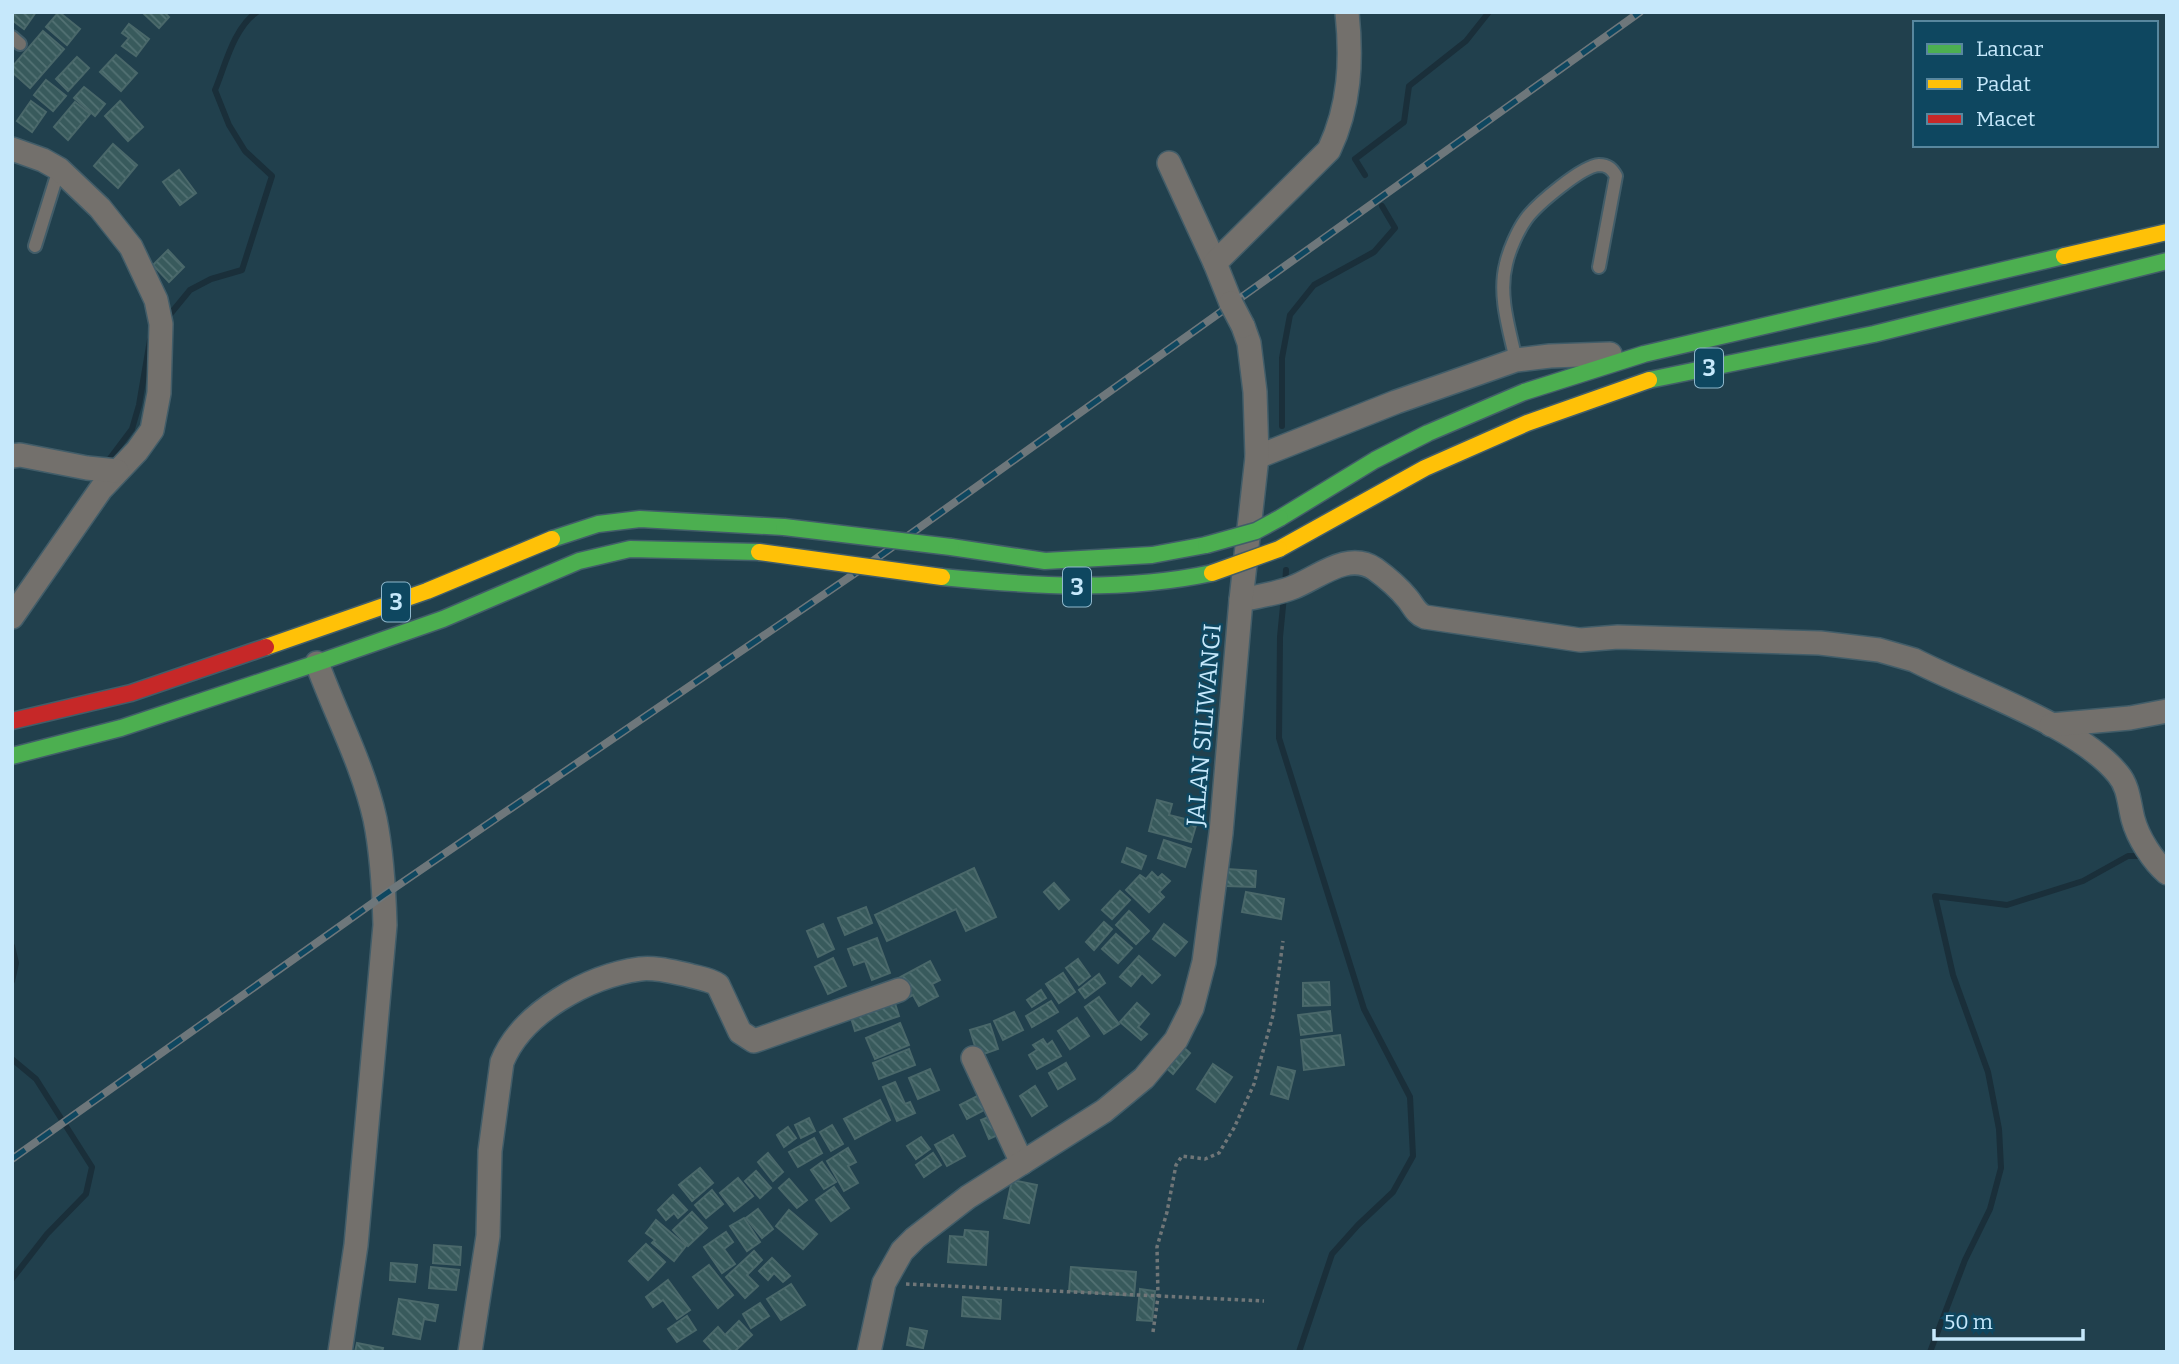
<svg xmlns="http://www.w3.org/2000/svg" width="2179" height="1364" font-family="Bitter,serif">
  <defs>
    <pattern id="building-back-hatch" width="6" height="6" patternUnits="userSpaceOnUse" patternTransform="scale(1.75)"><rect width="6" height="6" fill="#385a5c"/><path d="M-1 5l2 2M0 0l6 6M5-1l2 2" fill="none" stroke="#537274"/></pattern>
  </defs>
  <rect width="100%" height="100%" fill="#21404d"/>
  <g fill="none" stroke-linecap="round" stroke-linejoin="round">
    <!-- stream -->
    <g stroke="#1a2f3a" stroke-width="6">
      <polyline points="1365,175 1355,159 1404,122 1409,86 1466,41 1489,12"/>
      <path d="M167,318L190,290L211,279L242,270L272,176L245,151L229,125L215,90C225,66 234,27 257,12"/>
      <polyline points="1282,426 1282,358 1290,315 1314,285 1374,252 1395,228 1382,206"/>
      <polyline points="105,465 132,429 139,405 150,340"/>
      <polyline points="1285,586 1286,570"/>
      <polyline points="1284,596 1280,637 1279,738 1364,1009 1410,1097 1413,1156 1393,1192 1358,1225 1332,1254 1299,1352"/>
      <polyline points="12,946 16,963 12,981"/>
      <polyline points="12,1059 36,1079 92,1167 86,1194 47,1234 12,1279"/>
      <polyline points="1930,1352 1965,1260 1990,1209 2001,1168 1999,1129 1988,1072 1953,975 1935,896 2007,905 2083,881 2128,856 2144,856"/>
    </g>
  </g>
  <!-- building -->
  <g fill="url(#building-back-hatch)" stroke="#4a686a" stroke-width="2">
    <polygon points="12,12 36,12 24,29 12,20"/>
    <polygon points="59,12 80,29 67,45 46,27"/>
    <polygon points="142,12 164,12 169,17 159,28"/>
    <polygon points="129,24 149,39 136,56 122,46 129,38 122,33"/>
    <polygon points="43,31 64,49 30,88 12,72 12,67"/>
    <polygon points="116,55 137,73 121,91 100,72"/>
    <polygon points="77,57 89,68 68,91 56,79"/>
    <polygon points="46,80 66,96 53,111 34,95"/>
    <polygon points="84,87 105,104 95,116 74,98"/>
    <polygon points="31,101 46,112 32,132 17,121"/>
    <polygon points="120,101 143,127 128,141 105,116"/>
    <polygon points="75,102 90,114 68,140 54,127"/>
    <polygon points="113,144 137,165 118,188 94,166"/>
    <polygon points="179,170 196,193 180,205 163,182"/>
    <polygon points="168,250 184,267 169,282 153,265"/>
    <polygon points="1157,800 1172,804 1169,815 1197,822 1191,842 1149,831"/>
    <polygon points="1164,840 1191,849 1185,867 1158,858"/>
    <polygon points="1127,848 1146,856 1141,869 1122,862"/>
    <polygon points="974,868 996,917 966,931 956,909 887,941 875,915"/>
    <polygon points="1227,869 1256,871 1255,887 1226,886"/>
    <polygon points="1152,872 1158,878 1162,874 1170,881 1159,892 1164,897 1149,912 1126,890 1140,875 1146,879"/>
    <polygon points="1054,883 1069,900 1059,909 1044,892"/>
    <polygon points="1120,891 1130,900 1112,919 1102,910"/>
    <polygon points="1246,892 1284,899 1281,919 1242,912"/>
    <polygon points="866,907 872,923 845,935 838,918"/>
    <polygon points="1129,911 1149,931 1136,944 1116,925"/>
    <polygon points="1104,922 1112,929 1094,950 1086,942"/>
    <polygon points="823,924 834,949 818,957 807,931"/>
    <polygon points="1164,924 1187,942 1175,956 1153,939"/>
    <polygon points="1116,934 1132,948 1118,963 1102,949"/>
    <polygon points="877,938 890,973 872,980 865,961 854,965 848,949"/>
    <polygon points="1139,956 1160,975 1152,983 1142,973 1131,986 1120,977"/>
    <polygon points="833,958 846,986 828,994 815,967"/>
    <polygon points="1078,959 1090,976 1079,985 1066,968"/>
    <polygon points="930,961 940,980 932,984 938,996 919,1006 913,995 905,999 895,980"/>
    <polygon points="1063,973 1075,992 1059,1003 1046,984"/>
    <polygon points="1099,974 1105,983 1085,998 1079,990"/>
    <polygon points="1329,982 1330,1005 1303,1006 1303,983"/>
    <polygon points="1041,990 1046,998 1032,1007 1027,1000"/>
    <polygon points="892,994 899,1016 855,1031 848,1008"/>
    <polygon points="1099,997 1119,1024 1104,1034 1085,1007"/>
    <polygon points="1051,1001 1058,1012 1032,1027 1026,1016"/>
    <polygon points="1137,1003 1149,1014 1138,1027 1147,1034 1141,1040 1120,1022"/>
    <polygon points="1330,1011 1332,1031 1301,1035 1298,1015"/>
    <polygon points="1014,1012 1023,1030 1003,1040 994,1021"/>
    <polygon points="1077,1018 1089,1036 1070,1049 1058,1031"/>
    <polygon points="900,1023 909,1045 875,1059 866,1038"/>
    <polygon points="990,1024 998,1049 978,1056 970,1030"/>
    <polygon points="1340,1035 1344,1065 1304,1070 1301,1040"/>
    <polygon points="1043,1039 1047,1045 1052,1041 1061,1056 1037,1069 1029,1055 1037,1050 1033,1045"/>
    <polygon points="1181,1045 1190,1053 1173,1074 1163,1065"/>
    <polygon points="909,1049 915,1065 879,1079 873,1063"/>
    <polygon points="1066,1063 1075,1079 1058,1089 1049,1073"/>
    <polygon points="1213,1064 1232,1077 1215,1102 1197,1089"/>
    <polygon points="1278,1067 1295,1071 1288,1099 1271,1094"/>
    <polygon points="930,1069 939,1090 918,1099 909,1078"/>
    <polygon points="895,1082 905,1104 910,1102 915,1113 897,1121 883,1087"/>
    <polygon points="1035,1086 1047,1106 1032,1116 1020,1096"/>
    <polygon points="981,1094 988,1108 967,1119 960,1105"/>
    <polygon points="880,1100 890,1120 855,1139 844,1119"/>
    <polygon points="993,1115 1000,1134 989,1139 981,1120"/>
    <polygon points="809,1118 815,1131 801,1138 795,1125"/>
    <polygon points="832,1125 843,1144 831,1151 820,1132"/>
    <polygon points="788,1127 796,1138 784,1147 777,1135"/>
    <polygon points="953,1135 965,1156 947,1166 935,1145"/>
    <polygon points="921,1137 930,1149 916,1159 907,1146"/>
    <polygon points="814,1138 822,1153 798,1167 789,1152"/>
    <polygon points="848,1148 856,1162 848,1166 858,1183 844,1191 827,1161"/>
    <polygon points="768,1153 783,1172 773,1181 758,1162"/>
    <polygon points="933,1153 941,1165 924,1177 916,1165"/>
    <polygon points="822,1162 836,1182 824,1189 811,1170"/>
    <polygon points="700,1168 713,1183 692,1201 679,1185"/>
    <polygon points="756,1171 771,1188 760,1198 745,1181"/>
    <polygon points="738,1178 753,1196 734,1211 720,1193"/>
    <polygon points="789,1179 807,1200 797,1208 779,1188"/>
    <polygon points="1012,1180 1037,1185 1029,1223 1004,1218"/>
    <polygon points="834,1187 849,1208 831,1221 816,1200"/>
    <polygon points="712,1190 723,1204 706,1218 695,1205"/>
    <polygon points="673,1195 687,1210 678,1218 674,1213 666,1220 658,1210"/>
    <polygon points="758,1209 773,1229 762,1238 746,1218"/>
    <polygon points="789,1210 817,1234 803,1249 776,1226"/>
    <polygon points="692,1212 707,1228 688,1246 673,1230"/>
    <polygon points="744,1218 760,1242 747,1251 730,1226"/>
    <polygon points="656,1220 686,1246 674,1261 652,1243 655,1240 646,1233"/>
    <polygon points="965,1230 988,1232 986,1265 948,1262 950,1236 964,1237"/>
    <polygon points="726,1232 733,1242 724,1249 735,1264 722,1273 704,1247"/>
    <polygon points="646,1244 665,1262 648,1280 629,1261"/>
    <polygon points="434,1245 461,1247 460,1265 433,1263"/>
    <polygon points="754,1251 762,1260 747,1275 758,1286 745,1298 726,1277"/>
    <polygon points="772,1258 790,1276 783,1282 774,1273 768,1280 759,1271"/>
    <polygon points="391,1263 417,1265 415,1282 390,1280"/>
    <polygon points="709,1265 733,1295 718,1308 693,1277"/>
    <polygon points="431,1267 459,1270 456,1290 429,1288"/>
    <polygon points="1071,1267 1136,1272 1134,1296 1069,1291"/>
    <polygon points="668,1280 690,1310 677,1319 663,1300 653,1307 646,1297"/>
    <polygon points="791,1284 805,1305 781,1320 767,1299"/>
    <polygon points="1140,1289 1155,1291 1152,1321 1137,1320"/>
    <polygon points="963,1297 1001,1300 1000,1319 962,1316"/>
    <polygon points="399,1299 438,1305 435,1321 424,1319 420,1339 393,1334"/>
    <polygon points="760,1303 769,1316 751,1328 743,1314"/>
    <polygon points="687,1316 696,1330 677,1342 668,1329"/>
    <polygon points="739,1321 752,1335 734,1352 714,1352 704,1341 718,1327 725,1335"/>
    <polygon points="910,1328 927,1331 923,1348 907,1345"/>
    <polygon points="357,1343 383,1348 382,1352 355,1352"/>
  </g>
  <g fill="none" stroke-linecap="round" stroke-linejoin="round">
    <defs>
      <g id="lane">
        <polyline points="12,37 20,44"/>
        <polyline points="35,246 59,169"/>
        <path d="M1516,360C1509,329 1498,295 1506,264C1509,250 1518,230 1526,219C1536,205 1582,166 1599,165C1608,165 1612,169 1616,176L1599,267"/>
      </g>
      <g id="street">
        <polyline points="12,149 43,160 59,169 100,208 131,247 156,300 161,324 159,393 152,430 137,451 101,489 12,617"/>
        <polyline points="1169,163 1215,263"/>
        <path d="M1231,303L1215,263L1329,150C1350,106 1352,60 1347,12"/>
        <polyline points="12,456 20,455 87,468 117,471"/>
        <polyline points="1257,457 1396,402 1516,360 1550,356 1610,354"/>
        <path d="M1241,600C1258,596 1277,594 1294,587C1319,577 1348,551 1375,569C1386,577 1398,587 1407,598C1414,606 1415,613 1425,617L1580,640L1618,637L1820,643L1879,650L1914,660C1972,690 2078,725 2118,774C2129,787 2129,804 2133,819C2138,838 2153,861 2167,873"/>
        <path d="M317,663C336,715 363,765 375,819C382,853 384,890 385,925L356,1245L340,1352"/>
        <polyline points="2051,725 2130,718 2167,711"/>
        <polyline points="973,1058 1022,1163"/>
        <path d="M470,1352L488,1236L490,1151L502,1062C522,1012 589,976 640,969C655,967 673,972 688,975C698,978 710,979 718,985L740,1032L754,1041L899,990"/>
        <polyline points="869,1352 884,1283 902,1251 915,1238 968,1197 1104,1111 1144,1078 1176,1040 1192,1008 1204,962 1221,833 1241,600 1257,457 1255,392 1249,343 1243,326"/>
      </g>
      <g id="fast">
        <polyline points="1649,380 1874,334 2167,261"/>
        <polyline points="1280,518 1375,460 1428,433 1524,392 1644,354 2064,256"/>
        <polyline points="552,539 598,524 640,519 784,527"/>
        <polyline points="951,547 1045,561 1152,555 1206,545"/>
        <path d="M942,577C1033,586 1122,592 1212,573"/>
        <polyline points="12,756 121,728 317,663 443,619 579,561 630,549 759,552"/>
      </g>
      <g id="slow">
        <polyline points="2064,256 2167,232"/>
        <polyline points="1279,549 1425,468 1527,423 1649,380"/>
        <polyline points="266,647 427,591 552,539"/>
      </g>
      <polyline id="jam" points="12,721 131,693 266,647"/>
    </defs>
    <!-- lane casing -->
    <use href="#lane" stroke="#425d69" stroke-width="16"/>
    <!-- street casing -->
    <use href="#street" stroke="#425d69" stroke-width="26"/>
    <!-- fast casing -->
    <use href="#fast" stroke="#425d69" stroke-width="19"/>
    <!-- slow casing -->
    <use href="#slow" stroke="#425d69" stroke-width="19"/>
    <!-- jam casing -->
    <use href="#jam" stroke="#425d69" stroke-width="19"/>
    <!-- path -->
    <g stroke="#707678" stroke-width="3.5" stroke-dasharray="3.5 3.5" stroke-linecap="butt">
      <polyline points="906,1284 1264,1301"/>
      <polyline points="1153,1332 1158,1297 1157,1247 1167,1212 1176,1165 1182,1156 1205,1159 1219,1153 1234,1128 1254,1084 1273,1015 1283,941"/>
    </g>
    <!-- lane -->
    <use href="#lane" stroke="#73706c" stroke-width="12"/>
    <!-- street -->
    <use href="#street" stroke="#73706c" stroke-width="23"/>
    <!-- fast -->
    <use href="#fast" stroke="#4caf50" stroke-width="16"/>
    <!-- slow -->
    <use href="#slow" stroke="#ffc107" stroke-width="16"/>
    <!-- jam -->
    <use href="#jam" stroke="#c62828" stroke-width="16"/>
    <defs>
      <polyline id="rail" points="12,1159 384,895 870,563 1640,12"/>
    </defs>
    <!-- rail casing -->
    <use href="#rail" stroke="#6e777b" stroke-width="8"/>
    <!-- rail -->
    <use href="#rail" stroke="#0e4760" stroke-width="5" stroke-dasharray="16" stroke-linecap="butt"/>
    <defs>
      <polyline id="street-bridge" points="1231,303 1243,326"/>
      <g id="fast-bridge">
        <polyline points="784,527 951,547"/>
        <polyline points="1206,545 1256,531 1280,518"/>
      </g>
      <g id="slow-bridge">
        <polyline points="759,552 942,577"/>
        <polyline points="1212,573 1279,549"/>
      </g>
    </defs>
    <!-- street-bridge casing -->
    <use href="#street-bridge" stroke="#425d69" stroke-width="26" stroke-linecap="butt"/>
    <!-- fast-bridge casing -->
    <use href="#fast-bridge" stroke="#425d69" stroke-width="19" stroke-linecap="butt"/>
    <!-- slow-bridge casing -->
    <use href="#slow-bridge" stroke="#425d69" stroke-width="19" stroke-linecap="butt"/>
    <!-- street-bridge -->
    <use href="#street-bridge" stroke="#73706c" stroke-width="23"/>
    <!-- fast-bridge -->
    <use href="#fast-bridge" stroke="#4caf50" stroke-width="16"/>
    <!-- slow-bridge -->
    <use href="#slow-bridge" stroke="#ffc107" stroke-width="16"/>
  </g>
  <g text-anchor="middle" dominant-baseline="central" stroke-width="5" stroke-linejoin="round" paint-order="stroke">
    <!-- shield labels -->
    <g fill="#0e4760" stroke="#8fb8cc" stroke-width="2">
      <rect x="1695" y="348.5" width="28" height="39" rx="5"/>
      <rect x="1063" y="567.5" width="28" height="39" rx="5"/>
      <rect x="382" y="582.5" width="28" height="39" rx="5"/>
    </g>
    <g font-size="23" font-weight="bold" fill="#c6e8fb">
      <text x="1709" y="368">3</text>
      <text x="1077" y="587">3</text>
      <text x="396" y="602">3</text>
    </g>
    <!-- street labels -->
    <g font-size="24" fill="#c6e8fb" stroke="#0e4760">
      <text transform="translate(1204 725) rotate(-85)">JALAN SILIWANGI</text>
    </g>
  </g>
  <!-- border -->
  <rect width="2179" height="1364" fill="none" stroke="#c6e8fb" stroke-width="28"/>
  <!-- legend -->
  <rect x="1913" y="21" width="245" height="126" fill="#0e4760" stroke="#58879e" stroke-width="2"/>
  <rect x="1927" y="44" width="35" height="10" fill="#4caf50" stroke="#58879e" stroke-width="2"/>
  <text x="1976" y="56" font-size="21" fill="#c6e8fb">Lancar</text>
  <rect x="1927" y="79" width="35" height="10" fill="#ffc107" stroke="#58879e" stroke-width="2"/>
  <text x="1976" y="91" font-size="21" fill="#c6e8fb">Padat</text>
  <rect x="1927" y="114" width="35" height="10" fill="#c62828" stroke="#58879e" stroke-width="2"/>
  <text x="1976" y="126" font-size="21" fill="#c6e8fb">Macet</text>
  <!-- scale -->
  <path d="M1934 1329v10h149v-10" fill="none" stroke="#c6e8fb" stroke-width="3.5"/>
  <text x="1944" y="1329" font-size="21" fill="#c6e8fb" stroke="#0e4760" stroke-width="5" paint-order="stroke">50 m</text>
</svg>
